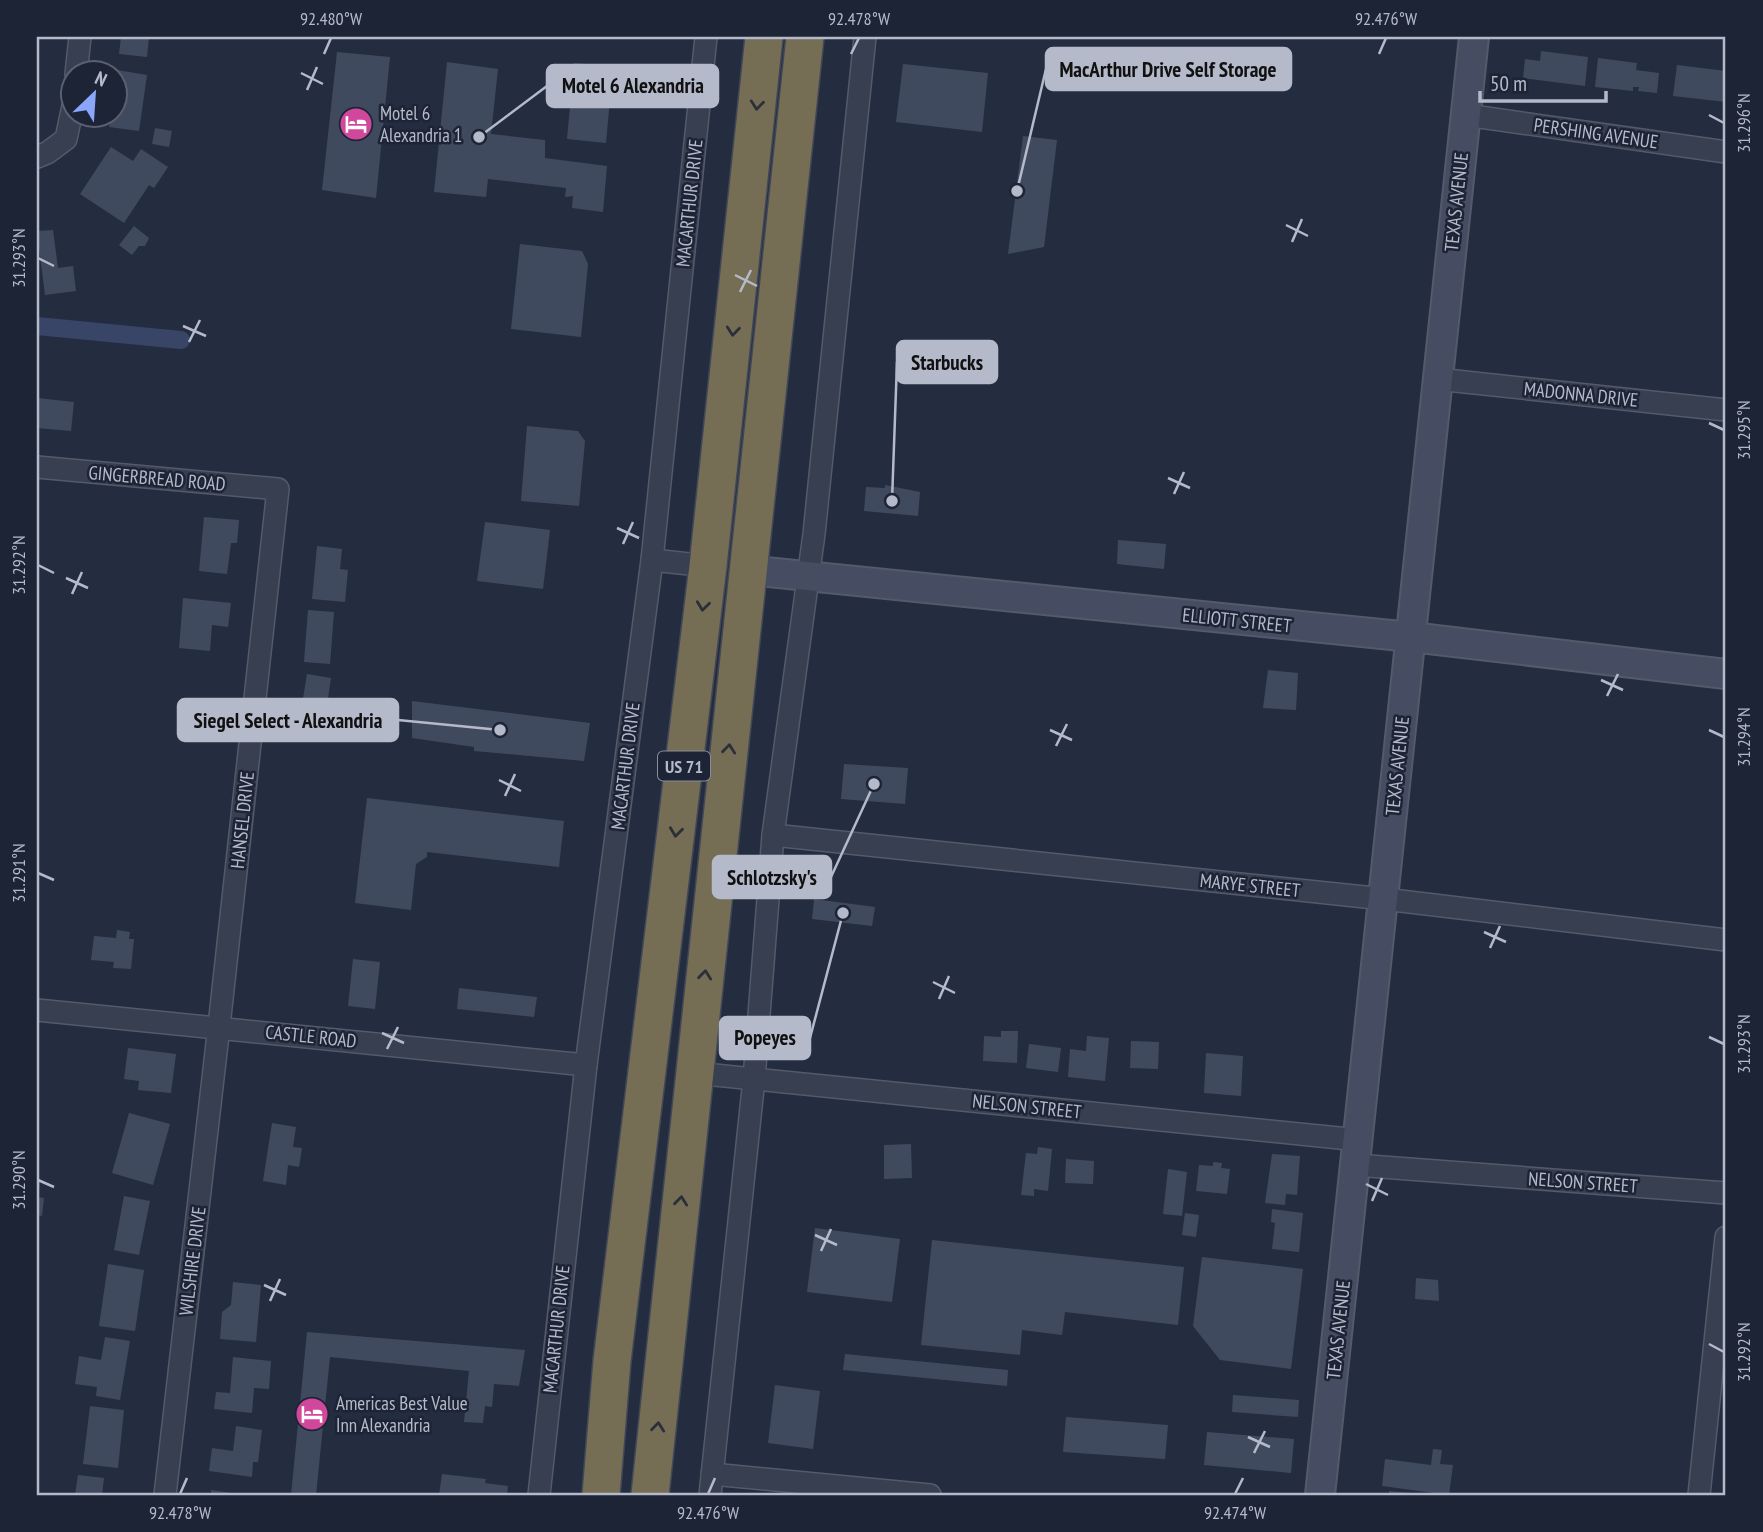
<svg xmlns="http://www.w3.org/2000/svg" width="1763" height="1532" font-family="'PT Sans Narrow',sans-serif">
  <rect width="100%" height="100%" fill="#242c40"/>
  <g fill="none" stroke-linecap="round" stroke-linejoin="round">
    <!-- canal -->
    <polyline stroke="#384567" stroke-width="18" points="37,326 181,340"/>
  </g>
  <!-- building -->
  <g fill="#404a5f">
    <polygon points="121,37 149,37 147,57 119,54"/>
    <polygon points="1541,51 1588,57 1585,86 1523,78 1525,59 1540,61"/>
    <polygon points="337,52 390,57 376,198 322,190"/>
    <polygon points="1598,58 1637,63 1636,70 1659,73 1657,93 1638,91 1639,87 1633,87 1633,91 1595,87"/>
    <polygon points="447,62 498,69 491,134 545,140 545,158 607,166 603,212 572,208 573,196 565,197 566,188 488,179 486,197 434,192"/>
    <polygon points="574,63 613,66 606,143 567,139"/>
    <polygon points="903,64 988,73 982,132 896,122"/>
    <polygon points="1677,65 1726,71 1726,102 1673,96"/>
    <polygon points="117,70 147,75 139,131 109,127 111,116 116,116"/>
    <polygon points="155,128 172,131 169,147 152,144"/>
    <polygon points="1023,136 1057,140 1044,247 1008,254"/>
    <polygon points="111,147 133,161 141,149 168,167 154,188 149,185 124,223 80,194"/>
    <polygon points="134,226 149,238 145,246 139,246 132,255 119,245"/>
    <polygon points="53,230 58,268 73,266 76,291 45,295 39,248 37,248 37,231"/>
    <polygon points="520,244 582,251 588,264 581,337 511,329"/>
    <polygon points="37,398 74,402 71,431 37,428"/>
    <polygon points="527,426 578,431 585,441 579,506 521,501"/>
    <polygon points="885,485 920,492 918,516 864,511 866,487 885,488"/>
    <polygon points="204,517 239,520 237,543 231,543 227,574 199,571"/>
    <polygon points="485,522 550,530 543,589 477,581"/>
    <polygon points="1118,540 1166,544 1164,569 1117,564"/>
    <polygon points="317,546 342,549 340,569 348,570 345,602 312,599"/>
    <polygon points="183,598 231,603 228,627 212,625 210,651 179,648"/>
    <polygon points="308,610 334,612 330,664 304,662"/>
    <polygon points="1268,670 1298,673 1296,710 1263,708"/>
    <polygon points="307,674 331,678 324,726 299,723"/>
    <polygon points="412,701 590,723 584,761 474,751 474,747 412,738"/>
    <polygon points="844,764 908,768 905,804 841,799"/>
    <polygon points="367,798 564,821 559,867 427,852 427,857 416,864 411,910 355,903"/>
    <polygon points="814,899 875,907 872,926 812,919"/>
    <polygon points="117,930 130,932 129,939 134,939 131,969 113,968 114,962 91,960 94,936 116,938"/>
    <polygon points="353,959 380,962 375,1009 348,1006"/>
    <polygon points="459,988 537,997 534,1017 457,1009"/>
    <polygon points="1001,1031 1018,1031 1017,1063 983,1061 984,1036 1001,1037"/>
    <polygon points="1087,1036 1109,1038 1105,1081 1068,1077 1070,1049 1086,1051"/>
    <polygon points="1131,1041 1159,1042 1158,1069 1130,1068"/>
    <polygon points="1029,1044 1061,1048 1058,1072 1026,1068"/>
    <polygon points="128,1048 176,1054 171,1093 138,1090 139,1081 124,1079"/>
    <polygon points="1206,1053 1243,1056 1241,1096 1204,1093"/>
    <polygon points="129,1113 170,1124 153,1185 112,1173"/>
    <polygon points="272,1123 296,1127 293,1147 302,1148 299,1167 288,1165 286,1185 263,1181"/>
    <polygon points="911,1144 912,1178 884,1179 884,1145"/>
    <polygon points="1038,1147 1052,1149 1048,1191 1034,1189 1034,1196 1021,1195 1026,1153 1037,1154"/>
    <polygon points="1272,1154 1300,1156 1297,1195 1286,1194 1285,1205 1265,1203"/>
    <polygon points="1066,1159 1094,1161 1093,1184 1065,1183"/>
    <polygon points="1213,1162 1222,1163 1221,1168 1230,1169 1227,1194 1196,1191 1199,1165 1213,1166"/>
    <polygon points="1168,1169 1187,1172 1182,1216 1163,1214"/>
    <polygon points="37,1178 40,1179 39,1197 37,1197"/>
    <polygon points="124,1196 150,1201 139,1255 114,1250"/>
    <polygon points="37,1197 44,1198 42,1216 37,1215"/>
    <polygon points="1272,1209 1303,1213 1299,1252 1272,1249 1275,1223 1271,1222"/>
    <polygon points="1185,1213 1199,1215 1196,1237 1182,1235"/>
    <polygon points="815,1228 900,1239 892,1302 807,1292"/>
    <polygon points="932,1240 1184,1267 1178,1325 1065,1312 1062,1335 1022,1330 1020,1355 921,1345"/>
    <polygon points="1202,1257 1303,1269 1291,1369 1220,1360 1193,1326"/>
    <polygon points="108,1264 144,1270 135,1331 99,1326"/>
    <polygon points="1416,1278 1438,1280 1439,1301 1415,1299"/>
    <polygon points="233,1282 261,1285 256,1342 220,1339 222,1312 231,1305"/>
    <polygon points="307,1332 525,1350 519,1386 494,1384 492,1407 485,1406 483,1423 464,1422 469,1371 330,1357 316,1495 291,1495"/>
    <polygon points="105,1337 130,1341 120,1400 96,1396 97,1387 75,1384 79,1356 101,1360"/>
    <polygon points="845,1354 1008,1370 1007,1386 843,1370"/>
    <polygon points="233,1357 271,1361 269,1389 254,1388 252,1413 214,1409 216,1392 230,1393"/>
    <polygon points="775,1385 820,1391 813,1449 768,1443"/>
    <polygon points="1233,1395 1299,1400 1298,1417 1232,1412"/>
    <polygon points="90,1406 124,1410 118,1468 83,1464"/>
    <polygon points="1066,1417 1168,1425 1165,1459 1063,1452"/>
    <polygon points="236,1426 262,1430 258,1462 253,1462 252,1477 209,1471 212,1448 233,1451"/>
    <polygon points="1207,1432 1294,1439 1291,1473 1204,1465"/>
    <polygon points="1433,1449 1442,1450 1440,1464 1453,1465 1449,1495 1382,1486 1385,1459 1431,1465"/>
    <polygon points="442,1474 486,1479 485,1483 508,1486 507,1495 439,1495"/>
    <polygon points="78,1475 104,1478 102,1495 75,1495"/>
    <polygon points="211,1490 239,1494 239,1495 211,1495"/>
    <polygon points="1389,1491 1413,1493 1413,1495 1389,1495"/>
  </g>
  <g fill="none" stroke-linecap="round" stroke-linejoin="round">
    <defs>
      <g id="street">
        <polyline points="76,74 80,37"/>
        <polyline points="1466,115 1726,152"/>
        <polyline points="37,157 47,153 66,139 74,101"/>
        <polyline points="1437,379 1726,410"/>
        <polyline points="37,467 278,489 219,1026 165,1495"/>
        <polyline points="652,560 708,566"/>
        <polyline points="773,835 1384,899 1726,940"/>
        <polyline points="37,1010 586,1065"/>
        <polyline points="695,1073 1359,1140"/>
        <polyline points="1356,1165 1726,1193"/>
        <polyline points="712,1474 930,1495"/>
        <polyline points="539,1495 586,1065 652,560 706,37"/>
        <polyline points="710,1495 754,1079 773,835 814,534 865,37"/>
        <polyline points="1699,1495 1726,1237"/>
      </g>
      <g id="secondary">
        <polyline points="747,570 1411,637 1726,674"/>
        <polyline points="1320,1495 1474,37"/>
      </g>
      <g id="highway">
        <polyline points="601,1495 612,1361 708,566 764,37"/>
        <polyline points="650,1495 805,37"/>
      </g>
    </defs>
    <!-- street casing -->
    <use href="#street" stroke="#535a6a" stroke-width="24"/>
    <!-- secondary casing -->
    <use href="#secondary" stroke="#535a6a" stroke-width="32"/>
    <!-- highway casing -->
    <use href="#highway" stroke="#404757" stroke-width="40"/>
    <!-- street -->
    <use href="#street" stroke="#383f50" stroke-width="21"/>
    <!-- secondary -->
    <use href="#secondary" stroke="#464d63" stroke-width="28"/>
    <!-- highway -->
    <use href="#highway" stroke="#766d55" stroke-width="37"/>
  </g>
  <!-- one-way arrows -->
  <defs><path id="oneway-chevron" d="M-2-3.5L2.5 0L-2 3.5" fill="none" stroke-width="1.6" stroke-linecap="round" stroke-linejoin="round" transform="scale(1.75)"/></defs>
  <g stroke="#2a2f3a">
    <use href="#oneway-chevron" transform="translate(757 105) rotate(96)"/>
    <use href="#oneway-chevron" transform="translate(733 331) rotate(96)"/>
    <use href="#oneway-chevron" transform="translate(703 606) rotate(97)"/>
    <use href="#oneway-chevron" transform="translate(729 749) rotate(-84)"/>
    <use href="#oneway-chevron" transform="translate(676 832) rotate(97)"/>
    <use href="#oneway-chevron" transform="translate(705 975) rotate(-84)"/>
    <use href="#oneway-chevron" transform="translate(681 1201) rotate(-84)"/>
    <use href="#oneway-chevron" transform="translate(658 1427) rotate(-84)"/>
  </g>
  <!-- ticks -->
  <path fill="none" stroke="#b5baca" stroke-width="2.5" d="M324,54L331,38M851,54L859,38M1379,54L1386,38M301,73L323,84M307,90L317,67M1709,115L1724,123M1286,225L1308,236M1292,242L1302,219M38,258L54,266M735,275L757,286M740,292L751,270M183,326L206,336M189,342L200,320M1709,423L1724,430M1168,478L1190,488M1174,494L1184,472M617,528L639,538M623,544L633,522M38,565L54,573M66,578L88,588M72,594L82,572M1601,680L1623,690M1607,696L1618,674M1050,730L1072,740M1709,730L1724,737M1056,746L1067,724M499,780L521,791M505,796L515,774M38,873L54,880M1484,932L1506,942M1490,948L1500,926M933,982L955,993M939,999L949,976M382,1033L404,1043M1709,1037L1724,1044M387,1049L398,1027M38,1180L54,1187M1366,1184L1388,1195M1372,1201L1382,1178M815,1235L837,1245M821,1251L831,1229M264,1285L286,1295M270,1301L280,1279M1709,1344L1724,1352M1248,1437L1270,1447M1254,1453L1265,1431M180,1494L187,1478M708,1494L715,1478M1235,1494L1243,1478"/>
  <!-- icons -->
  <defs>
    <symbol id="hotel-disc" viewBox="-11 -11 22 22"><circle r="9.5" fill="#d1479c" stroke="#1d2435"/><path d="M-6-4.5h1.5V1H6V5H4.5V3h-9V5H-6ZM-4 0a1.8 1.8 0 1 1 3.6 0ZM.5 0V-2.5h3Q6-2.5 6 0Z" fill="#fff"/></symbol>
  </defs>
  <g fill-rule="evenodd">
    <use href="#hotel-disc" x="337" y="105" width="38" height="38"/>
    <use href="#hotel-disc" x="293" y="1395" width="38" height="38"/>
  </g>
  <g text-anchor="middle" dominant-baseline="central" stroke-width="5" stroke-linejoin="round" paint-order="stroke">
    <!-- shield labels -->
    <rect fill="#1d2435" stroke="#878d9d" stroke-width="2" x="658" y="751.5" width="52" height="29" rx="5"/>
    <g font-size="18" font-weight="bold" fill="#b5baca">
      <text x="684" y="766">US 71</text>
    </g>
    <!-- poi labels -->
    <g font-size="19" fill="#b5baca" stroke="#1d2435" text-anchor="start">
      <text x="380" y="113">Motel 6<tspan x="380" dy="22">Alexandria 1</tspan></text>
      <text x="336" y="1403">Americas Best Value<tspan x="336" dy="22">Inn Alexandria</tspan></text>
    </g>
    <!-- street labels -->
    <g font-size="19" fill="#b5baca" stroke="#1d2435">
      <text transform="translate(1596 133) rotate(8)">PERSHING AVENUE</text>
      <text transform="translate(1456 202) rotate(-84)">TEXAS AVENUE</text>
      <text transform="translate(689 203) rotate(-84)">MACARTHUR DRIVE</text>
      <text transform="translate(1581 394) rotate(6)">MADONNA DRIVE</text>
      <text transform="translate(157 478) rotate(5)">GINGERBREAD ROAD</text>
      <text transform="translate(1237 620) rotate(6)">ELLIOTT STREET</text>
      <text transform="translate(625 766) rotate(-83)">MACARTHUR DRIVE</text>
      <text transform="translate(1397 766) rotate(-84)">TEXAS AVENUE</text>
      <text transform="translate(242 820) rotate(-84)">HANSEL DRIVE</text>
      <text transform="translate(1250 885) rotate(6)">MARYE STREET</text>
      <text transform="translate(311 1036) rotate(6)">CASTLE ROAD</text>
      <text transform="translate(1027 1106) rotate(6)">NELSON STREET</text>
      <text transform="translate(1583 1182) rotate(4)">NELSON STREET</text>
      <text transform="translate(192 1261) rotate(-83)">WILSHIRE DRIVE</text>
      <text transform="translate(556 1329) rotate(-84)">MACARTHUR DRIVE</text>
      <text transform="translate(1338 1330) rotate(-84)">TEXAS AVENUE</text>
    </g>
  </g>
  <!-- callouts -->
  <path fill="none" stroke="#b5baca" stroke-width="2.5" d="M1017 191L1046 69M479 137L547 86M892 501L897 362M500 730L398 720M874 784L831 877M843 913L810 1038"/>
  <g fill="#b5baca" stroke="#1d2435" stroke-width="2.5">
    <circle cx="1017" cy="191" r="7"/>
    <circle cx="479" cy="137" r="7"/>
    <circle cx="892" cy="501" r="7"/>
    <circle cx="500" cy="730" r="7"/>
    <circle cx="874" cy="784" r="7"/>
    <circle cx="843" cy="913" r="7"/>
  </g>
  <g fill="#b5baca" stroke="#b5baca" stroke-width="2.5">
    <rect x="1046" y="48" width="245" height="42" rx="7"/>
    <rect x="547" y="65" width="171" height="42" rx="7"/>
    <rect x="897" y="341" width="100" height="42" rx="7"/>
    <rect x="178" y="699" width="220" height="42" rx="7"/>
    <rect x="713" y="856" width="118" height="42" rx="7"/>
    <rect x="720" y="1017" width="90" height="42" rx="7"/>
  </g>
  <g font-size="21" text-anchor="middle" font-weight="bold" fill="#111">
    <text x="1168" y="77">MacArthur Drive Self Storage</text>
    <text x="633" y="93">Motel 6 Alexandria</text>
    <text x="947" y="370">Starbucks</text>
    <text x="288" y="728">Siegel Select - Alexandria</text>
    <text x="772" y="885">Schlotzsky's</text>
    <text x="765" y="1045">Popeyes</text>
  </g>
  <!-- border -->
  <rect width="1763" height="1532" fill="none" stroke="#1d2435" stroke-width="77"/>
  <!-- north arrow -->
  <g transform="translate(94 94) rotate(25)"><circle r="33" fill="#1d2435" stroke="#5a6071" stroke-width="2"/>
  <path d="M0-5L12 26L0 18L-12 26Z" fill="#8aa6fa"/>
  <text y="-10" font-size="19" font-weight="bold" text-anchor="middle" fill="#b5baca">N</text>
  </g>
  <!-- scale -->
  <path d="M1480 91v10h126v-10" fill="none" stroke="#b5baca" stroke-width="3.5"/>
  <text x="1490" y="91" font-size="21" fill="#b5baca" stroke="#1d2435" stroke-width="5" paint-order="stroke">50 m</text>
  <rect x="38" y="38" width="1686" height="1456" fill="none" stroke="#b5baca" stroke-width="2.5"/>
  <g font-size="18" text-anchor="middle" fill="#b5baca">
    <text x="331" y="25">92.480°W</text>
    <text x="859" y="25">92.478°W</text>
    <text x="1386" y="25">92.476°W</text>
    <text transform="translate(1744 123) rotate(-90)" y="6">31.296°N</text>
    <text transform="translate(19 258) rotate(-90)" y="6">31.293°N</text>
    <text transform="translate(1744 430) rotate(-90)" y="6">31.295°N</text>
    <text transform="translate(19 565) rotate(-90)" y="6">31.292°N</text>
    <text transform="translate(1744 737) rotate(-90)" y="6">31.294°N</text>
    <text transform="translate(19 873) rotate(-90)" y="6">31.291°N</text>
    <text transform="translate(1744 1044) rotate(-90)" y="6">31.293°N</text>
    <text transform="translate(19 1180) rotate(-90)" y="6">31.290°N</text>
    <text transform="translate(1744 1352) rotate(-90)" y="6">31.292°N</text>
    <text x="180" y="1519">92.478°W</text>
    <text x="708" y="1519">92.476°W</text>
    <text x="1235" y="1519">92.474°W</text>
  </g>
</svg>
